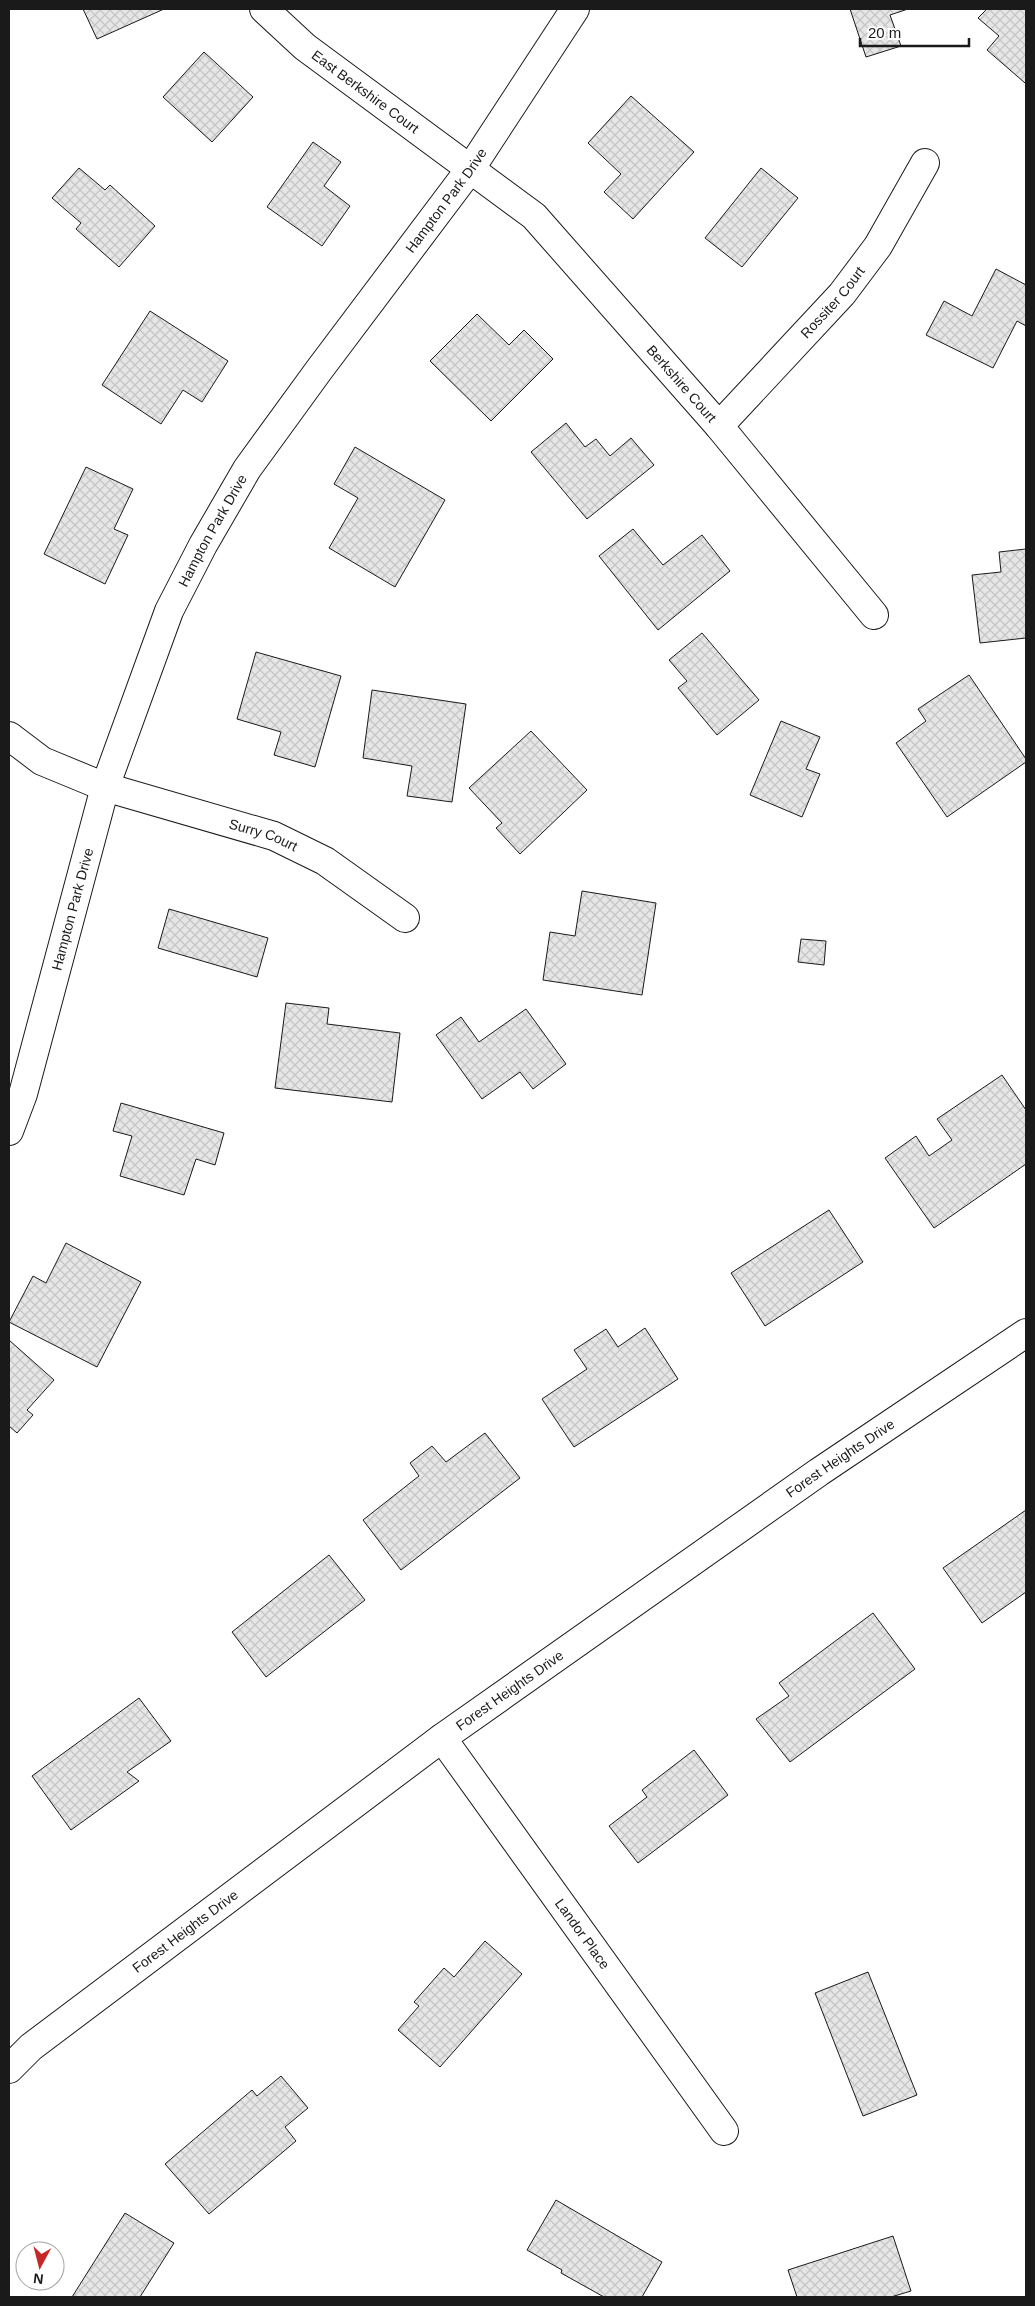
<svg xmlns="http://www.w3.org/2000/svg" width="1035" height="2306" font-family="Arial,sans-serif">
  <defs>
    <pattern id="building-cross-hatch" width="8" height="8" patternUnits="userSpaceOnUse" patternTransform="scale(1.25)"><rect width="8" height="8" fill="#e6e6e6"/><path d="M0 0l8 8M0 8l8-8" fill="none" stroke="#c5c5c5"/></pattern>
  </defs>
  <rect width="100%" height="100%" fill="#fff"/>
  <!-- building -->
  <g fill="url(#building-cross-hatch)" stroke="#1a1a1a">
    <polygon points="83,9 164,9 97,39"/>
    <polygon points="850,9 908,9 890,15 901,46 866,57"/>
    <polygon points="987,9 1026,9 1026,81 1025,83 987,50 999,36 978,18"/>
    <polygon points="204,52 253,97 212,142 163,97"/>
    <polygon points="631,96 694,152 633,219 604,192 621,174 588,143"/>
    <polygon points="313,142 341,162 324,186 350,206 322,246 267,207"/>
    <polygon points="79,168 105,190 110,185 155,226 119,267 76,229 81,223 52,198"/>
    <polygon points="761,168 798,198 742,267 705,238"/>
    <polygon points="996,269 1026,285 1026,326 1017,321 993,368 926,335 944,301 972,316"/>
    <polygon points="150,311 228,361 202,402 183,390 161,424 102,385"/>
    <polygon points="477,314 509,345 524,330 553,359 491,421 430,361"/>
    <polygon points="566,423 585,447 596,439 610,456 631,438 654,465 587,519 531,452"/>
    <polygon points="355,447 445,500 395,587 329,548 358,498 334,484"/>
    <polygon points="86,467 133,489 114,529 128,535 105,584 44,554"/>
    <polygon points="633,529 663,565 702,535 730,571 658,630 599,556"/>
    <polygon points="1026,549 1026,638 980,643 972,575 1001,572 999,552"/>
    <polygon points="702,633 759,700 717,735 678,688 687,681 669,660"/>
    <polygon points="256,652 341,676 315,767 274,755 281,732 237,719"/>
    <polygon points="969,675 1026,759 1026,762 947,817 896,743 926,721 918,709"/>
    <polygon points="372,690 466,704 452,802 407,796 412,766 363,758"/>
    <polygon points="781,721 820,737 806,769 820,774 802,817 750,795"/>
    <polygon points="531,731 587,790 520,854 496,828 502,823 469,788"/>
    <polygon points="582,891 656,903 642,995 543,980 550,932 575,936"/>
    <polygon points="169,909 268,938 257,977 158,948"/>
    <polygon points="801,939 826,941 824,965 798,962"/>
    <polygon points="286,1003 329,1008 327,1024 400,1033 392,1102 275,1088"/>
    <polygon points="526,1009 566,1064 533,1089 520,1072 482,1099 436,1035 461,1017 479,1042"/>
    <polygon points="1002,1075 1026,1110 1026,1164 934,1228 885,1158 916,1136 929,1156 952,1140 937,1119"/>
    <polygon points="121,1103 224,1133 215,1165 196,1159 184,1195 120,1176 132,1136 113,1131"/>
    <polygon points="829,1210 863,1262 765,1326 731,1273"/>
    <polygon points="66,1243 141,1282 97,1367 9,1322 33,1276 46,1283"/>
    <polygon points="645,1328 678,1379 574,1447 542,1399 587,1369 574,1350 606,1329 618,1347"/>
    <polygon points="9,1340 54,1380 27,1410 33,1415 17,1433 9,1426"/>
    <polygon points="485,1433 520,1478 401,1570 363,1520 419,1476 410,1463 432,1446 446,1462"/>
    <polygon points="1026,1510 1026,1592 982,1623 943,1568"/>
    <polygon points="329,1555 365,1600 266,1677 232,1632"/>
    <polygon points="873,1613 915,1669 790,1762 756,1719 789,1696 779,1683"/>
    <polygon points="139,1698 171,1741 127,1772 139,1781 71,1830 32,1776"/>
    <polygon points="694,1750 728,1795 638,1863 609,1826 647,1797 642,1790"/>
    <polygon points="485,1941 522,1974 440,2067 398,2030 419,2006 414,2002 444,1968 454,1977"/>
    <polygon points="868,1972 917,2095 863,2116 815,1993"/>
    <polygon points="281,2076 308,2108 285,2127 296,2141 209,2214 165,2164 252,2090 257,2096"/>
    <polygon points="556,2200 662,2262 642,2297 604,2297 561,2273 562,2270 527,2250"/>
    <polygon points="125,2213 174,2243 140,2297 72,2297"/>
    <polygon points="893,2236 911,2291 891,2297 797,2297 788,2270"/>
  </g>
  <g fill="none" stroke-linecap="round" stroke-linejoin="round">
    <defs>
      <g id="street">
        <path id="s1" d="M264,9L305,47L534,216L719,426L874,615"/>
        <path id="s2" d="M719,426L842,294L878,246L925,163"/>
        <path id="s3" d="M9,736L42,761L105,787L274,836L325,861L405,918"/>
        <path id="s4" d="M9,1131L23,1094L105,787L169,611L203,545L247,469L319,370L471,168L575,9"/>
        <path id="s5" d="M442,1738L724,2131"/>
      </g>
      <g id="secondary">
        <path id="s6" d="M9,2069L31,2047L442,1738L819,1472L1026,1333"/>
      </g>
    </defs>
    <!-- street casing -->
    <use href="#street" stroke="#1a1a1a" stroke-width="30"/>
    <!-- secondary casing -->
    <use href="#secondary" stroke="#1a1a1a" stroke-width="30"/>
    <!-- street -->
    <use href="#street" stroke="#fff" stroke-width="28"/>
    <!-- secondary -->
    <use href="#secondary" stroke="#fff" stroke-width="28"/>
  </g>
  <g text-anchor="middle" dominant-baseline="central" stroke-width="4" stroke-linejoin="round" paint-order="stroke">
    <!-- street labels -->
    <g font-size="14" fill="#1a1a1a" stroke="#fff">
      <text stroke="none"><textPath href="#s1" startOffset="131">East Berkshire Court</textPath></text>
      <text stroke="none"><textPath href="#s4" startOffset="1041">Hampton Park Drive</textPath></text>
      <text stroke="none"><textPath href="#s2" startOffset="168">Rossiter Court</textPath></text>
      <text stroke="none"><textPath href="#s1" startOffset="564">Berkshire Court</textPath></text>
      <text stroke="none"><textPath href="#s4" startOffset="636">Hampton Park Drive</textPath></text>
      <text stroke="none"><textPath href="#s3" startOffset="275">Surry Court</textPath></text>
      <text stroke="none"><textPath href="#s4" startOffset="231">Hampton Park Drive</textPath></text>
      <text stroke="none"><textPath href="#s6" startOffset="1032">Forest Heights Drive</textPath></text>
      <text stroke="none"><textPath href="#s6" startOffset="628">Forest Heights Drive</textPath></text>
      <text stroke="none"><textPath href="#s6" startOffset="224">Forest Heights Drive</textPath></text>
      <text stroke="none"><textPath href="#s5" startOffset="241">Landor Place</textPath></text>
    </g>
  </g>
  <!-- border -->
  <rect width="1035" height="2306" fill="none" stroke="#1a1a1a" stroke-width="20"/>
  <!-- north arrow -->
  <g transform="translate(40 2266) rotate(187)"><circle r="24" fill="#ffffff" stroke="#a3a3a3"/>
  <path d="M0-4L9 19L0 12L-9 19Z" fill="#c62828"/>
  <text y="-8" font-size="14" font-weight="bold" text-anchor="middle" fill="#1a1a1a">N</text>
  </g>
  <!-- scale -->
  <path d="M860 38v8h109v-8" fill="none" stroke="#1a1a1a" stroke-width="2.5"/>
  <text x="868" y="38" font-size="15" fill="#1a1a1a" stroke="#ffffff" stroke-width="4" paint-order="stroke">20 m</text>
</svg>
